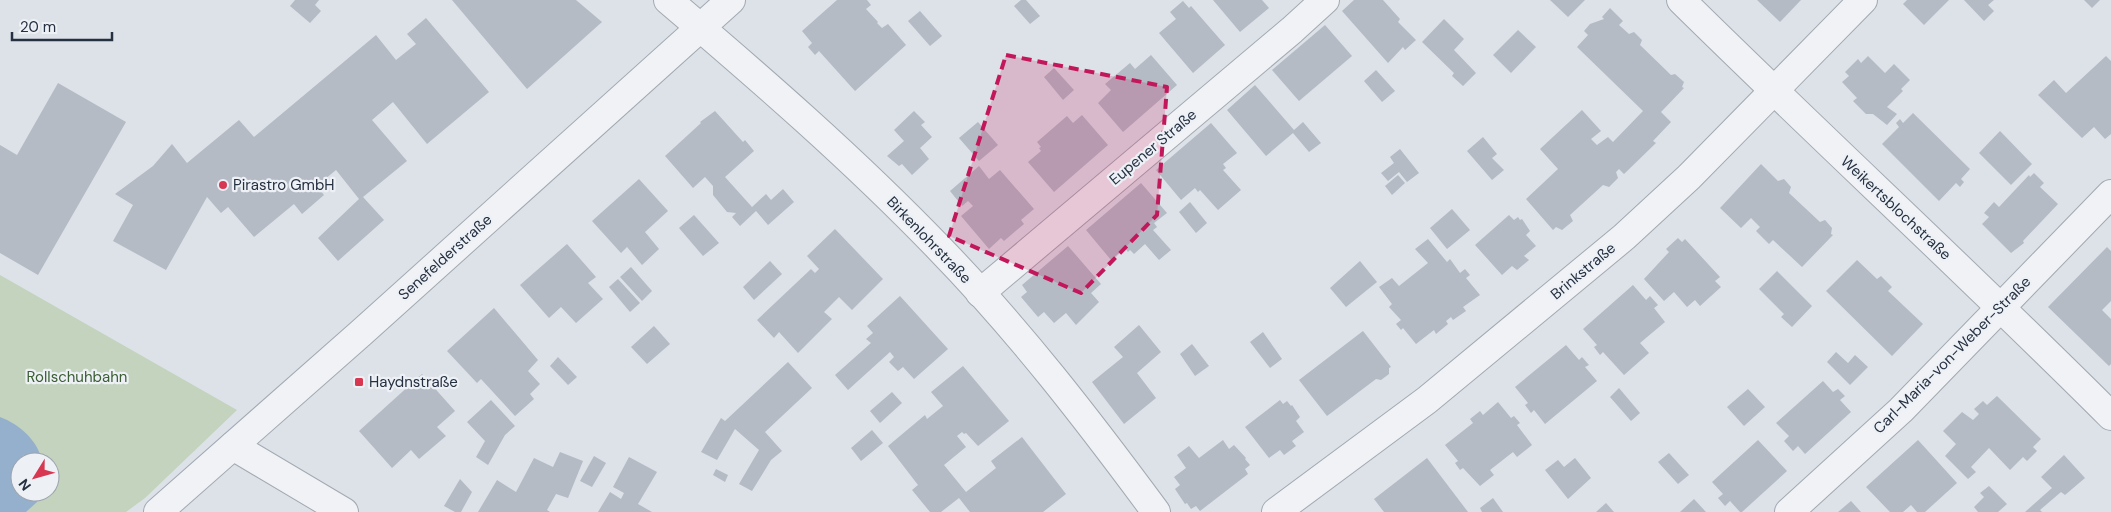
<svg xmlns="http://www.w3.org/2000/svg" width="2111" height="512" font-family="'DM Sans',sans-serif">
  <rect width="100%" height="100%" fill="#dde2e8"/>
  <!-- green -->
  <path fill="#c3d3be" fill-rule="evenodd" d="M0,275L237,410L145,498L126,512H0ZM20,462H50V492H20Z"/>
  <!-- water -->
  <path fill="#95b0cc" d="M0,417C19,424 39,441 42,462H20V492H41L37,502L26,512H0Z"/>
  <!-- building -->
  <g fill="#b4bbc5">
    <polygon points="295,0 319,0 315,5 321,11 310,23 290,6"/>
    <polygon points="452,0 576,0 602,22 527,89"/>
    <polygon points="837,0 867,0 871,5 866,9 878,22 877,23 882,28 888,24 906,45 855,91 819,51 815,55 808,47 812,43 802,31"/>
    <polygon points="1021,0 1026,0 1040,16 1030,24 1014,6"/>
    <polygon points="1213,0 1262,0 1269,8 1240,32"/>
    <polygon points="1354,0 1383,0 1400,19 1398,22 1416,40 1405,50 1403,47 1388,63 1342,11"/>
    <polygon points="1550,0 1585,0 1568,17"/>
    <polygon points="1757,0 1801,0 1780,22"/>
    <polygon points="1907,0 1949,0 1924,25 1903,4"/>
    <polygon points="1964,0 1994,0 1988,5 1994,11 1984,21"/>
    <polygon points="2084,0 2100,0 2092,8"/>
    <polygon points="1183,1 1189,8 1191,6 1225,45 1193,73 1159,33 1176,19 1170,12"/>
    <polygon points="1610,8 1623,21 1619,25 1629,34 1634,32 1642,40 1640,45 1671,75 1675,74 1684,82 1682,87 1684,88 1661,112 1671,122 1653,141 1656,143 1624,174 1619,169 1616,172 1618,178 1609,187 1603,185 1570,215 1573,221 1562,230 1556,227 1553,230 1526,199 1558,169 1540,149 1582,110 1601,131 1591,139 1597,145 1608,137 1613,142 1643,111 1577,47 1588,35 1584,31 1590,24 1604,19 1602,17"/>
    <polygon points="920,11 942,36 930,46 908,21"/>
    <polygon points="426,18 489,92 427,144 393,102 372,120 407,161 363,197 384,220 338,261 318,238 359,199 336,170 319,184 321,186 318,188 324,195 302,214 294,204 254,237 228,207 221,213 207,197 166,270 113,241 133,205 115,194 153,166 172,144 187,163 239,120 254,137 376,35 396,60 416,44 407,34"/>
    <polygon points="1444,19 1464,39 1454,50 1476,73 1463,86 1452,76 1454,73 1422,42"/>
    <polygon points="1325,25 1352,56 1299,101 1272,70"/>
    <polygon points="1518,30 1536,47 1511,73 1493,55"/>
    <polygon points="1151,55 1177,85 1123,132 1098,103 1111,90 1105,84 1130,63 1135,69"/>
    <polygon points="1868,56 1885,73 1894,64 1910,80 1901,89 1903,91 1887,107 1897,114 1887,125 1873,114 1866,114 1853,101 1857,98 1842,82 1849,76 1845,72 1858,59 1861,63"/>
    <polygon points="2106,56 2111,61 2111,134 2105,139 2094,127 2082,138 2038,95 2054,80 2066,93"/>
    <polygon points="1054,68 1074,90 1063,100 1044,77"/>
    <polygon points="1376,70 1395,91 1382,102 1364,81"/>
    <polygon points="58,83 126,122 38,275 0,253 0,145 17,155"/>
    <polygon points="1255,85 1294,130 1303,122 1321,143 1309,152 1293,133 1266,156 1227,110"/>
    <polygon points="715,111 743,142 745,140 754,151 725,177 752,207 766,194 771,200 783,189 794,202 768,225 756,211 740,226 732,217 736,213 727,212 713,195 713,186 705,177 693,188 665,156 701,123 700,122"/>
    <polygon points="914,111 925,122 921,125 932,137 920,148 929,159 912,175 902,164 899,166 887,156 904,141 894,130"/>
    <polygon points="1913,113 1970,169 1961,179 1964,182 1960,187 1956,183 1939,201 1882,144 1899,127 1896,123 1900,119 1903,123"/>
    <polygon points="1082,115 1108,145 1054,192 1028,162 1041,151 1039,148 1041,147 1037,142 1067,116 1073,123"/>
    <polygon points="978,122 998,145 979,161 959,138"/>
    <polygon points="1211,123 1237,153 1223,164 1226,168 1223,170 1241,190 1218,210 1200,190 1198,192 1195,188 1181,200 1156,170"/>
    <polygon points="2000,131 2032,164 2011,185 1979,153"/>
    <polygon points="1483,137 1497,154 1492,158 1504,170 1492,180 1467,151"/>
    <polygon points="1400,149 1419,173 1407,182 1399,172 1388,181 1381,173 1394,163 1390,157"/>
    <polygon points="1761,164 1778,181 1784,179 1791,187 1789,193 1820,222 1825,220 1832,228 1831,234 1833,235 1802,267 1773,240 1769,244 1756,231 1760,227 1751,218 1741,228 1720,208"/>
    <polygon points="979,166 989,179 1000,170 1034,209 1021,220 1024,224 1004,241 1001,238 989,249 961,216 973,206 968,201 962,206 950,191"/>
    <polygon points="2034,173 2044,183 2040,187 2058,204 2023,241 2024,243 2011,253 1982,224 1989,217 1984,213 1994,202 1999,207 2029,175 2030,177"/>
    <polygon points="1398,175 1405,183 1392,195 1385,186"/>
    <polygon points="639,179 668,211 645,232 659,249 642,265 627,247 621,253 592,221"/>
    <polygon points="1141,183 1167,213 1154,223 1157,227 1153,230 1171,250 1159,260 1145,244 1134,254 1130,250 1128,252 1125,248 1111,260 1086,230"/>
    <polygon points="1190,202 1207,223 1196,233 1179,212"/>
    <polygon points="1452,209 1470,230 1447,249 1430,228"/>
    <polygon points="694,215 719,243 703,256 679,228"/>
    <polygon points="1509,215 1514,220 1518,217 1520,220 1522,219 1530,231 1526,235 1536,246 1524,256 1529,260 1517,270 1512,266 1502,275 1475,245"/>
    <polygon points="835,229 883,279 852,310 839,297 824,312 832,319 798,353 779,332 774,338 757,320 811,269 815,273 819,269 807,256"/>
    <polygon points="1678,238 1682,242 1685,239 1720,277 1715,281 1721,287 1700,306 1695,300 1687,307 1674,292 1664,301 1644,279 1669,252 1666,249"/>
    <polygon points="1428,239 1447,262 1450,259 1460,273 1465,269 1470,275 1466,278 1480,295 1463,307 1466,311 1453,320 1451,317 1446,321 1448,324 1436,334 1434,330 1416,344 1403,328 1401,330 1396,324 1401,320 1389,307 1392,304 1379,287 1392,278 1399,286 1428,263 1415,249"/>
    <polygon points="567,244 596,277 588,283 603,299 576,323 561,307 549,318 520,285"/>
    <polygon points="1068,246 1101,284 1091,293 1099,302 1076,325 1066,313 1054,323 1044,312 1038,317 1021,297 1027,292 1022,285"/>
    <polygon points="2107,247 2111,251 2111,301 2102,310 2111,319 2111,364 2109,366 2048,307"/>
    <polygon points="1857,260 1877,279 1881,276 1892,287 1888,291 1923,324 1892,356 1826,291"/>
    <polygon points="770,261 782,274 754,300 743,287"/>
    <polygon points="1360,261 1377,282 1346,307 1330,288"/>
    <polygon points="631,267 652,291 642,301 620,277"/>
    <polygon points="1777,271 1812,306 1792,327 1781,317 1784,314 1759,289"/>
    <polygon points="618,279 640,303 630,312 609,287"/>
    <polygon points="1633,285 1646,300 1650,296 1658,305 1654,308 1665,322 1640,343 1649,353 1624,375 1603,352 1600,355 1594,347 1597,345 1583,329"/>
    <polygon points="900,296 948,349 914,379 903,367 898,371 889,362 894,357 890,352 848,390 835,375 871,343 866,339 873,333 867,326"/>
    <polygon points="494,308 538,360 528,371 540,384 530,394 534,399 515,416 481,379 477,383 447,351"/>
    <polygon points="1139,325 1161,352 1137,373 1156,398 1124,424 1092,382 1123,357 1114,347"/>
    <polygon points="654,326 670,344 647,364 631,347"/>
    <polygon points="1363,331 1391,367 1389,368 1389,374 1381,380 1376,379 1327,416 1299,380"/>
    <polygon points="1263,332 1282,359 1270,368 1250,342"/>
    <polygon points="1192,344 1209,366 1195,376 1180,354"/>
    <polygon points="1566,345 1579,360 1582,357 1589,365 1585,367 1597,381 1545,424 1534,410 1531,413 1525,405 1528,403 1515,387"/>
    <polygon points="1836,352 1848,363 1855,355 1868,367 1850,385 1827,362"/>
    <polygon points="558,357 577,377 568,385 550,366"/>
    <polygon points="788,362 812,388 765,432 782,451 771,460 752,491 739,484 759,450 735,429 717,460 701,452 721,418 725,421"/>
    <polygon points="963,366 1009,421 978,446 966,433 964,434 962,432 957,436 966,447 944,465 966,492 996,468 991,461 1022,437 1066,494 1043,512 970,512 959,498 941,512 930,512 912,490 918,485 888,446 925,415 927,419 943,406 931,392"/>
    <polygon points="422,374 455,411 437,427 446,436 419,459 411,450 392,468 359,431"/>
    <polygon points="1823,381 1833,392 1838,389 1845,396 1840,400 1851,412 1805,454 1798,446 1793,451 1784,441 1789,436 1776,423"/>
    <polygon points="1619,388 1640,413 1631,421 1610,397"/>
    <polygon points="1748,389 1765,407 1744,426 1727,407"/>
    <polygon points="892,392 902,403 880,423 870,411"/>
    <polygon points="1997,396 2041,439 2033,447 2037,451 2027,461 2023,457 2010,470 1989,448 1971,467 1976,472 1968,479 1945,456 1956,444 1943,431 1962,412 1973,420 1979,414 1974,409 1983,401 1987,405"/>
    <polygon points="491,400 515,426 505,435 488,465 476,457 485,441 467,422"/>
    <polygon points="1280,400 1283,404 1287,401 1291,406 1292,405 1300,417 1296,421 1304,432 1292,441 1296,446 1284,455 1280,450 1269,458 1245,427"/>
    <polygon points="1498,402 1511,418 1514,416 1520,423 1517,425 1532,445 1517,457 1513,452 1490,470 1494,475 1480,486 1463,468 1460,470 1455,463 1458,461 1445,445 1473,423 1470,419 1480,411 1483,415"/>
    <polygon points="872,430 883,443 861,461 851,448"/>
    <polygon points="1223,440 1229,449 1234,445 1246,458 1245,459 1250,465 1245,469 1248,474 1200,511 1196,506 1191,509 1187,503 1185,504 1175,489 1180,485 1174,477 1186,468 1177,455 1189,446 1199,458"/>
    <polygon points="1758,440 1787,471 1742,512 1740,512 1730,501 1725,506 1718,498 1723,494 1712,482"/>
    <polygon points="1918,440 1957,483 1925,512 1917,512 1911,505 1903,512 1890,512 1866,487"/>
    <polygon points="560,452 583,461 568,498 556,494 547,510 550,512 478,512 497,480 516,492 534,458 553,467"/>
    <polygon points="1669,453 1689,475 1678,484 1658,462"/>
    <polygon points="2064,455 2085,478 2065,495 2061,492 2040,510 2042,512 2025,512 2052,488 2041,477"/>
    <polygon points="594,456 606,463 592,487 580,481"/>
    <polygon points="629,457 657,472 638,504 652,512 598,512 610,492 621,499 624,493 613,487"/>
    <polygon points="1427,458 1468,512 1384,512 1374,499"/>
    <polygon points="1575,458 1591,478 1568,499 1545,470 1558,460 1564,467"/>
    <polygon points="716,469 728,475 725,482 713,475"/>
    <polygon points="460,479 472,492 461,512 455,512 444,506"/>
    <polygon points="1989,486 2007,504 1998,512 1978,512 1974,507 1984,497 1980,493"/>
    <polygon points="1493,498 1503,512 1482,512 1480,508"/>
    <polygon points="1694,499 1706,512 1680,512"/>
    <polygon points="1851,501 1861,512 1838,512"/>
    <polygon points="1606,503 1614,512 1596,512"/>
  </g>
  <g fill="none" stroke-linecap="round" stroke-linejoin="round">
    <defs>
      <g id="street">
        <path d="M668,0C761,79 853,159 938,247C1018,329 1088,420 1156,512"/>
        <path d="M1681,0C1823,140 1970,275 2111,416"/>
        <polyline points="980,293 1292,30 1325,0"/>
        <polyline points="233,446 344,512"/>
        <polyline points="158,512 361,333 731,0"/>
        <polyline points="1276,512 1427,400 1624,237 1689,177 1863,0"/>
        <polyline points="1789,512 1901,410 2111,194"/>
      </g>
    </defs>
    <!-- street casing -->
    <use href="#street" stroke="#a2a9b2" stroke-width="30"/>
    <!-- street -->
    <use href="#street" stroke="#f0f2f6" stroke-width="28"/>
  </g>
  <!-- marked area -->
  <path fill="#c2185b" fill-opacity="0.2" stroke="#c2185b" stroke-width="4" stroke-dasharray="10 6" stroke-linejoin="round" d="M1006,55L1167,87L1157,215L1081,293L949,236Z"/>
  <!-- markers -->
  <g fill="#d83752" stroke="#edf1f6" stroke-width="2">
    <circle cx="223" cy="185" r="5"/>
    <rect x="354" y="377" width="10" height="10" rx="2.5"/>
  </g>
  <g text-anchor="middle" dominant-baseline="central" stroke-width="4.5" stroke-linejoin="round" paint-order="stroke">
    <!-- street labels -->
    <g font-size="15" fill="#253040" stroke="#edf1f6">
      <text transform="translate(1153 147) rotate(-40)">Eupener Straße</text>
      <text transform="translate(1896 208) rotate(43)">Weikertsblochstraße</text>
      <text transform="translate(929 240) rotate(46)">Birkenlohrstraße</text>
      <text transform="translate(445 257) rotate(-42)">Senefelderstraße</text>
      <text transform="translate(1583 271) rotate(-40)">Brinkstraße</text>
      <text transform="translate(1952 355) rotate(-45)">Carl-Maria-von-Weber-Straße</text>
    </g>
    <!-- poi labels -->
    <g font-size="15" fill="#253040" stroke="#edf1f6" text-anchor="start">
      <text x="233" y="185">Pirastro GmbH</text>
      <text x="369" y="382">Haydnstraße</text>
    </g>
    <!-- park labels -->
    <g font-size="15" fill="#3a5d32" stroke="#edf1f6">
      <text x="77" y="377">Rollschuhbahn</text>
    </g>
  </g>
  <!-- north arrow -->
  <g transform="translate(35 477) rotate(233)"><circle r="24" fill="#edf1f6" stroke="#9da4ad"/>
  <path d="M0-4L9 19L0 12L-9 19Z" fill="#d83752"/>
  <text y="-8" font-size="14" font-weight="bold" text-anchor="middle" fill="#253040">N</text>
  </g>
  <!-- scale -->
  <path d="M12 32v8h100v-8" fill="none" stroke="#253040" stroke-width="2.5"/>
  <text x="20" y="32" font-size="15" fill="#253040" stroke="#edf1f6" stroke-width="4" paint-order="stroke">20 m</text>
</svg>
